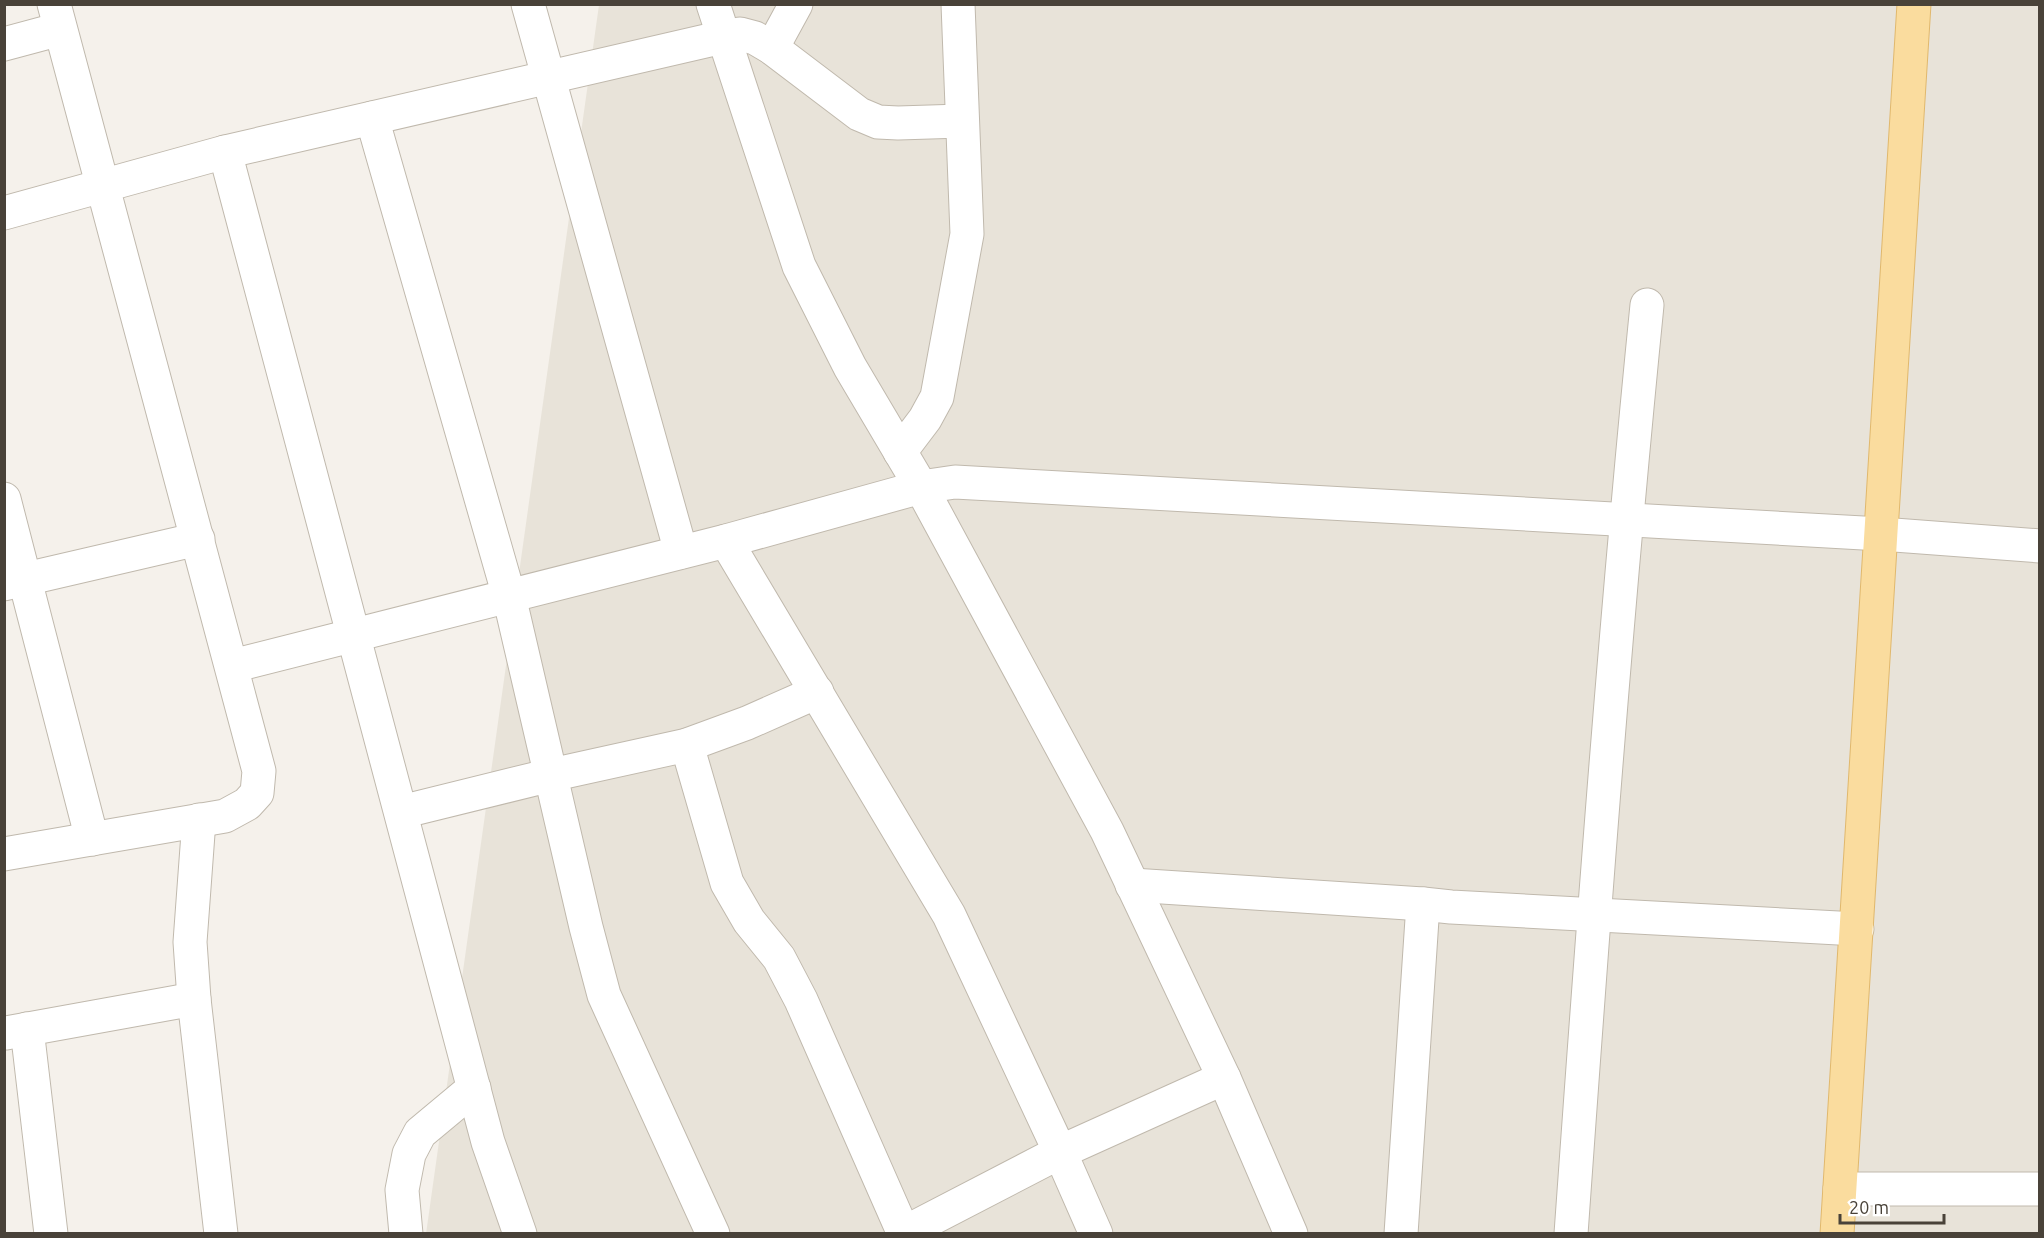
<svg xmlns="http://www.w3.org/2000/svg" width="2044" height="1238" font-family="Ubuntu,sans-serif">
  <rect width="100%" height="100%" fill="#f5f1eb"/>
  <!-- residential -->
  <polygon fill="#e8e3d9" points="599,5 2039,5 2039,1233 426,1234"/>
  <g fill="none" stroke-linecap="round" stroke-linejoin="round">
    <defs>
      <g id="minor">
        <polyline points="528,4 681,552"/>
        <polyline points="713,4 799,266 850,367 921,487 1107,831 1224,1078 1291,1234"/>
        <polyline points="4,44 60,29"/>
        <polyline points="772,48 796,4"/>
        <polyline points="372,118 509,596 586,927 604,995 713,1234"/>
        <polyline points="225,152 488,1142 520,1234"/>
        <polyline points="4,213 225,152 723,37 740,34 755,38 772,48 859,114 878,122 898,123 962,121"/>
        <polyline points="900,452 925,419 937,397 967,234 958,4"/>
        <polyline points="4,499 92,839"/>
        <polyline points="726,541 949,915 1060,1152 1096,1234"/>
        <polyline points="4,584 198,539"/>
        <polyline points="232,666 726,541 921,487 955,482 1881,534 2040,546"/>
        <polyline points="687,745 727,883 749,921 779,958 801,1000 904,1234"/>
        <polyline points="401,812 551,775 687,745 747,723 817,692"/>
        <polyline points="199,820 190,942 194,999 221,1234"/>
        <polyline points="4,854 225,816 247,804 257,793 259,771 54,4"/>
        <polyline points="1132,885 1423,904 1451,907 1857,929"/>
        <polyline points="27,1029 51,1234"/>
        <polyline points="6,1033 194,999"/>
        <polyline points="1840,1189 2040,1189"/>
        <polyline points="406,1234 402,1190 409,1154 420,1133 474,1088"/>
        <polyline points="902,1234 1060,1152 1224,1078"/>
        <polyline points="1401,1234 1423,904"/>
        <path d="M1571,1234C1593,924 1616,614 1647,305"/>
      </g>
      <polyline id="major" points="1837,1234 1914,4"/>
    </defs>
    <!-- minor casing -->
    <use href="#minor" stroke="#c0b9ad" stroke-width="35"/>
    <!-- major casing -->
    <use href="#major" stroke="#e0b86d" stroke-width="35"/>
    <!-- minor -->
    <use href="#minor" stroke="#fff" stroke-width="33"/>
    <!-- major -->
    <use href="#major" stroke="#fadc9e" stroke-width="33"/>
  </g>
  <!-- border -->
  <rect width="2044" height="1238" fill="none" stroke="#494239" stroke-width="12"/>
  <!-- scale -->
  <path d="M1840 1214v9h104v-9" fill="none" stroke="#494239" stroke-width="3"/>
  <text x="1849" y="1214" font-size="18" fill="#494239" stroke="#ffffff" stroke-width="4.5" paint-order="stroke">20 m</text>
</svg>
